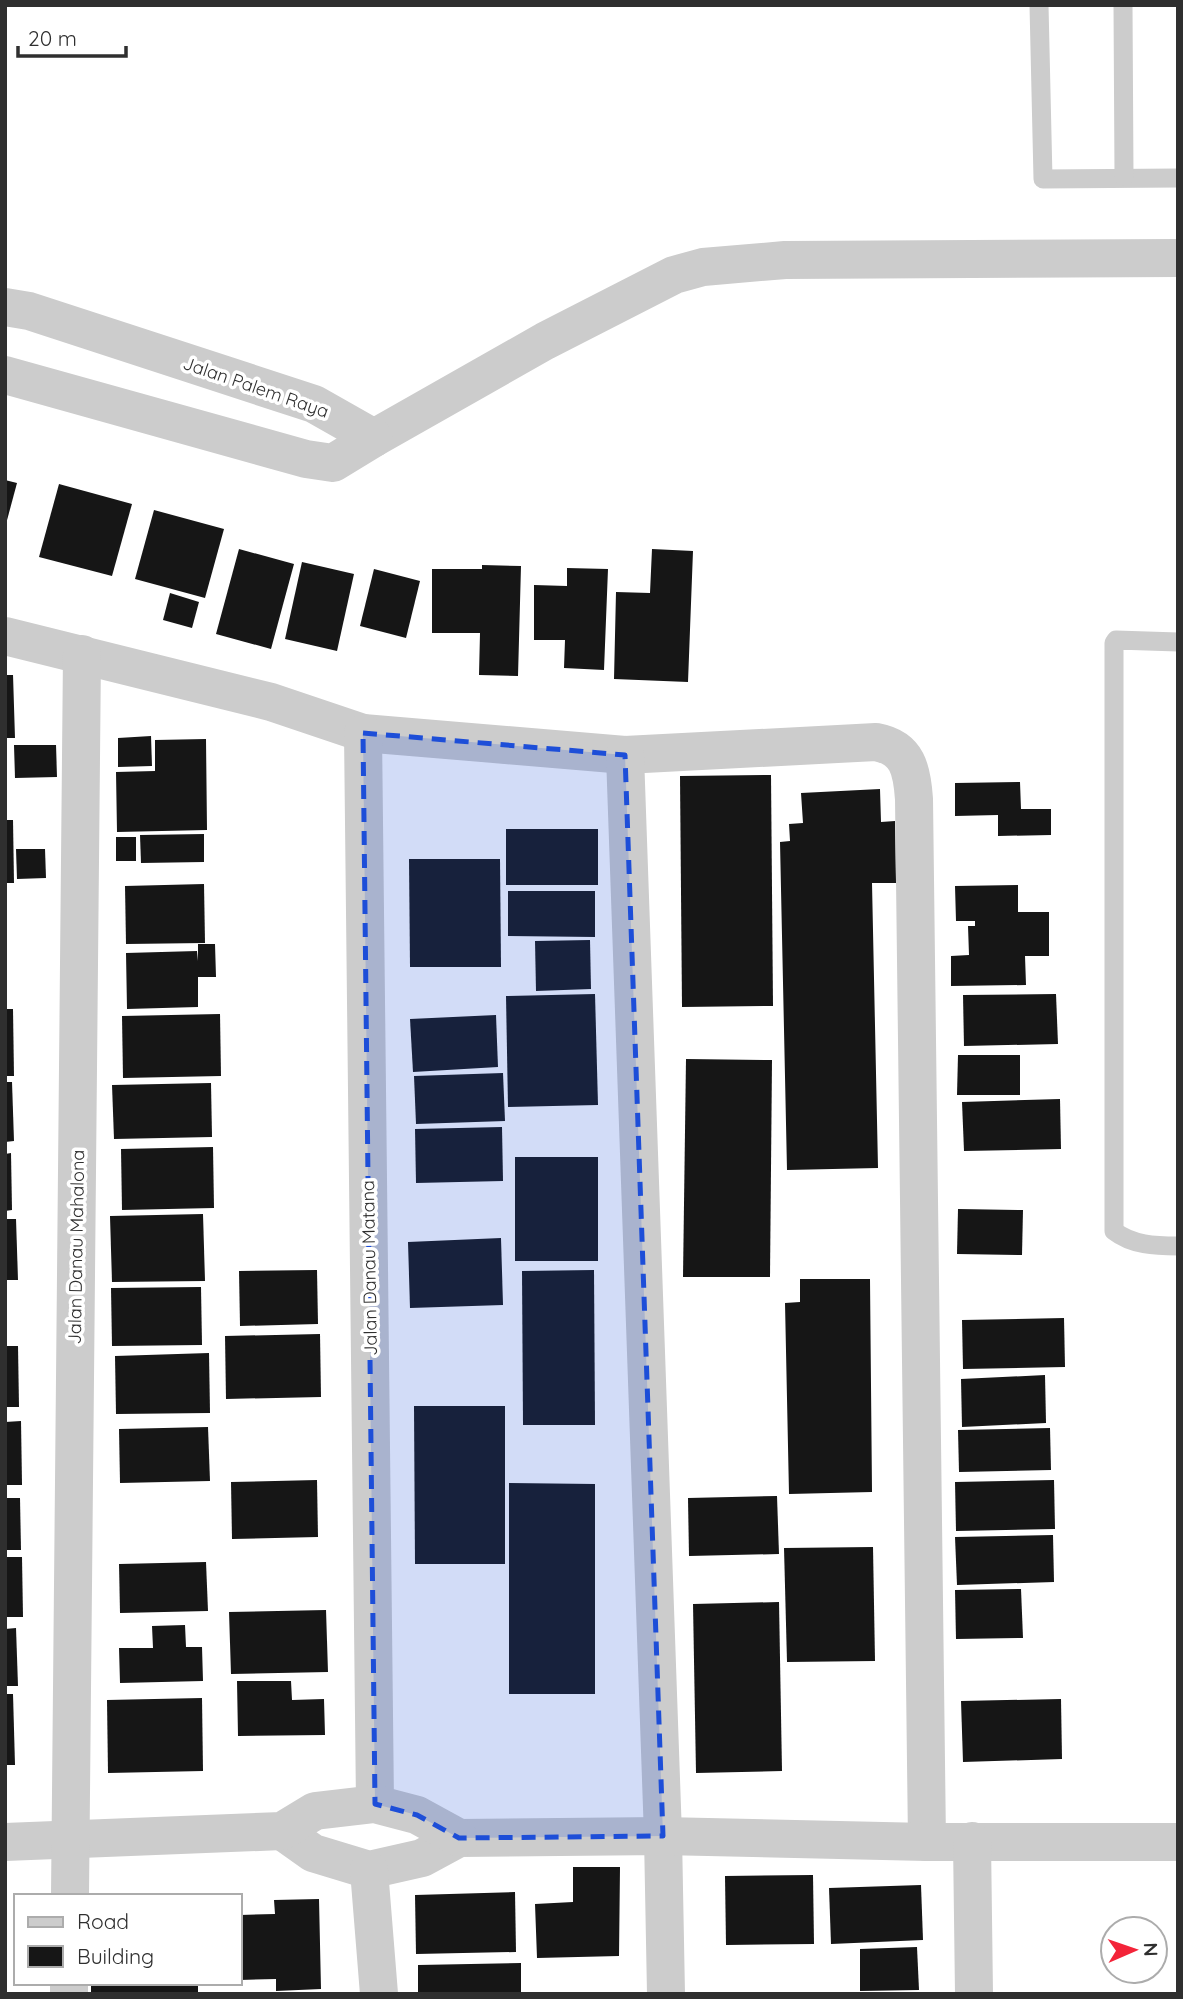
<svg xmlns="http://www.w3.org/2000/svg" width="1183" height="1999" font-family="Quicksand,sans-serif">
  <rect width="100%" height="100%" fill="#fff"/>
  <!-- building -->
  <g fill="#161616">
    <polygon points="5,480 17,483 6,524 5,524"/>
    <polygon points="59,484 132,504 112,576 39,557"/>
    <polygon points="154,510 224,529 205,598 135,579"/>
    <polygon points="239,549 294,564 271,649 216,634"/>
    <polygon points="652,549 693,551 688,682 614,679 616,592 650,593"/>
    <polygon points="302,562 354,574 337,651 285,639"/>
    <polygon points="482,565 521,566 518,676 479,675 480,633 432,633 432,569 482,569"/>
    <polygon points="567,568 608,569 604,670 564,668 565,640 534,640 534,585 567,586"/>
    <polygon points="374,569 420,581 406,638 360,626"/>
    <polygon points="170,593 199,602 192,628 163,620"/>
    <polygon points="5,675 13,675 15,738 5,738"/>
    <polygon points="151,736 152,766 118,767 118,738"/>
    <polygon points="206,739 207,830 117,832 116,772 155,771 155,740"/>
    <polygon points="14,745 56,745 57,777 15,778"/>
    <polygon points="771,775 773,1006 682,1007 680,776"/>
    <polygon points="1020,782 1021,809 1051,809 1051,835 998,836 998,815 955,816 955,783"/>
    <polygon points="880,789 881,822 895,821 896,883 872,883 878,1168 787,1170 780,842 790,841 789,824 803,823 801,793"/>
    <polygon points="5,820 13,820 14,883 5,883"/>
    <rect x="506" y="829" width="92" height="56"/>
    <polygon points="204,834 204,862 141,863 140,835"/>
    <rect x="116" y="837" width="20" height="24"/>
    <polygon points="16,849 45,849 46,878 17,879"/>
    <polygon points="409,859 500,859 501,967 410,967"/>
    <polygon points="204,884 205,943 126,944 125,886"/>
    <polygon points="1018,885 1018,912 1049,912 1049,956 1025,956 1026,985 951,986 951,956 969,955 968,926 975,926 975,921 956,921 955,886"/>
    <polygon points="508,891 595,891 595,937 508,936"/>
    <polygon points="590,940 591,989 536,991 535,941"/>
    <polygon points="198,944 215,944 216,977 198,977 198,1007 127,1009 126,953 197,951 198,961"/>
    <polygon points="595,994 598,1105 508,1107 506,996"/>
    <polygon points="1056,994 1058,1044 964,1046 963,995"/>
    <polygon points="5,1009 13,1009 14,1076 5,1076"/>
    <polygon points="220,1014 221,1076 123,1078 122,1016"/>
    <polygon points="496,1015 498,1067 413,1072 410,1019"/>
    <polygon points="958,1055 1020,1055 1020,1095 957,1095"/>
    <polygon points="686,1059 772,1060 770,1277 683,1277"/>
    <polygon points="503,1073 505,1121 416,1124 414,1076"/>
    <polygon points="5,1082 12,1082 14,1141 5,1142"/>
    <polygon points="211,1083 212,1137 114,1139 112,1085"/>
    <polygon points="1060,1099 1061,1149 964,1151 962,1102"/>
    <polygon points="502,1127 503,1181 416,1183 415,1129"/>
    <polygon points="213,1147 214,1208 122,1210 121,1149"/>
    <polygon points="11,1153 12,1210 5,1211 5,1154"/>
    <rect x="515" y="1157" width="83" height="104"/>
    <polygon points="958,1209 1023,1210 1022,1255 957,1254"/>
    <polygon points="203,1214 205,1281 112,1282 110,1216"/>
    <polygon points="5,1219 16,1219 18,1280 5,1280"/>
    <polygon points="501,1238 503,1305 410,1308 408,1242"/>
    <polygon points="317,1270 318,1324 240,1326 239,1271"/>
    <polygon points="594,1270 595,1425 523,1425 522,1271"/>
    <polygon points="800,1279 870,1279 872,1492 789,1494 785,1303 800,1302"/>
    <polygon points="201,1287 202,1345 112,1346 111,1288"/>
    <polygon points="1064,1318 1065,1367 963,1369 962,1320"/>
    <polygon points="320,1334 321,1397 226,1399 225,1336"/>
    <polygon points="5,1346 18,1346 19,1407 5,1407"/>
    <polygon points="209,1353 210,1413 116,1414 115,1356"/>
    <polygon points="1045,1375 1046,1423 962,1427 961,1379"/>
    <polygon points="414,1406 505,1406 505,1564 415,1564"/>
    <polygon points="21,1421 22,1485 5,1485 5,1422"/>
    <polygon points="208,1427 210,1481 120,1483 119,1429"/>
    <polygon points="1050,1428 1051,1470 959,1472 958,1430"/>
    <polygon points="317,1480 318,1537 232,1539 231,1482"/>
    <polygon points="1054,1480 1055,1529 956,1531 955,1482"/>
    <polygon points="509,1483 595,1484 595,1694 509,1694"/>
    <polygon points="777,1496 779,1554 689,1556 688,1498"/>
    <polygon points="5,1498 20,1498 21,1550 5,1550"/>
    <polygon points="1053,1535 1054,1582 957,1585 955,1537"/>
    <polygon points="873,1547 875,1661 787,1662 784,1548"/>
    <polygon points="5,1557 22,1557 23,1617 5,1617"/>
    <polygon points="206,1562 208,1611 120,1613 119,1564"/>
    <polygon points="1021,1589 1023,1638 956,1639 955,1590"/>
    <polygon points="779,1602 782,1771 696,1773 693,1604"/>
    <polygon points="326,1610 328,1672 231,1674 229,1612"/>
    <polygon points="185,1625 186,1647 202,1647 203,1681 120,1683 119,1648 153,1648 152,1626"/>
    <polygon points="16,1628 18,1686 5,1686 5,1629"/>
    <polygon points="237,1681 291,1681 292,1700 324,1699 325,1735 238,1736"/>
    <polygon points="5,1694 13,1694 15,1765 5,1765"/>
    <polygon points="202,1698 203,1771 108,1773 107,1700"/>
    <polygon points="1061,1699 1062,1759 963,1762 961,1701"/>
    <polygon points="573,1867 620,1867 619,1956 537,1958 535,1904 573,1902"/>
    <polygon points="813,1875 814,1944 726,1945 725,1876"/>
    <polygon points="921,1885 923,1940 831,1944 829,1888"/>
    <polygon points="515,1892 516,1952 416,1954 415,1895"/>
    <polygon points="319,1899 321,1989 276,1991 276,1979 240,1980 240,1915 275,1914 274,1900"/>
    <polygon points="917,1947 919,1990 860,1991 860,1949"/>
    <polygon points="521,1963 521,1994 418,1994 418,1965"/>
    <rect x="91" y="1983" width="107" height="11"/>
  </g>
  <g fill="none" stroke-linecap="round" stroke-linejoin="round">
    <!-- service -->
    <g stroke="#ccc" stroke-width="19">
      <polyline points="1039,5 1043,179 1178,178"/>
      <polyline points="1123,5 1124,176"/>
      <path d="M1178,642L1116,640L1114,643V1231C1132,1245 1155,1246 1178,1246"/>
    </g>
    <!-- minor -->
    <g stroke="#ccc" stroke-width="38">
      <polyline points="374,438 545,341 674,275 703,267 785,260 1178,258"/>
      <path d="M5,636L271,702L363,733L625,755L876,742C908,748 912,770 914,799L927,1842"/>
      <polyline points="363,733 375,1804"/>
      <polyline points="625,755 663,1836 666,1994"/>
      <polyline points="282,1831 313,1853 369,1870 422,1858 459,1838 663,1836 927,1842 1178,1842"/>
      <polyline points="972,1841 974,1994"/>
      <polyline points="5,1842 282,1831 315,1811 375,1804 417,1815 459,1838"/>
      <polyline points="369,1870 379,1994"/>
      <polyline points="70,1896 82,654"/>
      <polyline points="69,1994 69,1983"/>
    </g>
    <!-- tertiary -->
    <polyline stroke="#ccc" stroke-width="38" points="5,307 29,311 314,404 374,438 333,463 306,459 5,375"/>
  </g>
  <!-- marked area -->
  <path fill="#1d4ed8" fill-opacity="0.2" stroke="#1d4ed8" stroke-width="5" stroke-dasharray="14 9" stroke-linejoin="round" d="M363,733L625,755L663,1836L459,1838L417,1815L375,1804Z"/>
  <g text-anchor="middle" dominant-baseline="central" stroke-width="7" stroke-linejoin="round" paint-order="stroke">
    <!-- street labels -->
    <g font-size="18" fill="#2f2f2f" stroke="#fff">
      <text transform="translate(256 387) rotate(19)">Jalan Palem Raya</text>
      <text transform="translate(76 1247) rotate(-89)">Jalan Danau Mahalona</text>
      <text transform="translate(369 1268) rotate(-91)">Jalan Danau Matana</text>
    </g>
  </g>
  <!-- border -->
  <rect width="1183" height="1999" fill="none" stroke="#2f2f2f" stroke-width="14"/>
  <!-- legend -->
  <rect x="14" y="1894" width="228" height="91" fill="#ffffff" stroke="#acacac" stroke-width="2"/>
  <rect x="28" y="1917" width="35" height="10" fill="#cccccc" stroke="#acacac" stroke-width="2"/>
  <text x="77" y="1929" font-size="21" fill="#2f2f2f">Road</text>
  <rect x="28" y="1946" width="35" height="21" fill="#161616" stroke="#acacac" stroke-width="2"/>
  <text x="77" y="1964" font-size="21" fill="#2f2f2f">Building</text>
  <!-- north arrow -->
  <g transform="translate(1134 1950) rotate(88)"><circle r="33" fill="#ffffff" stroke="#acacac" stroke-width="2"/>
  <path d="M0-5L12 26L0 18L-12 26Z" fill="#f32439"/>
  <text y="-10" font-size="19" font-weight="bold" text-anchor="middle" fill="#2f2f2f">N</text>
  </g>
  <!-- scale -->
  <path d="M18 46v10h108v-10" fill="none" stroke="#2f2f2f" stroke-width="3.5"/>
  <text x="28" y="46" font-size="21" fill="#2f2f2f" stroke="#ffffff" stroke-width="5" paint-order="stroke">20 m</text>
</svg>
